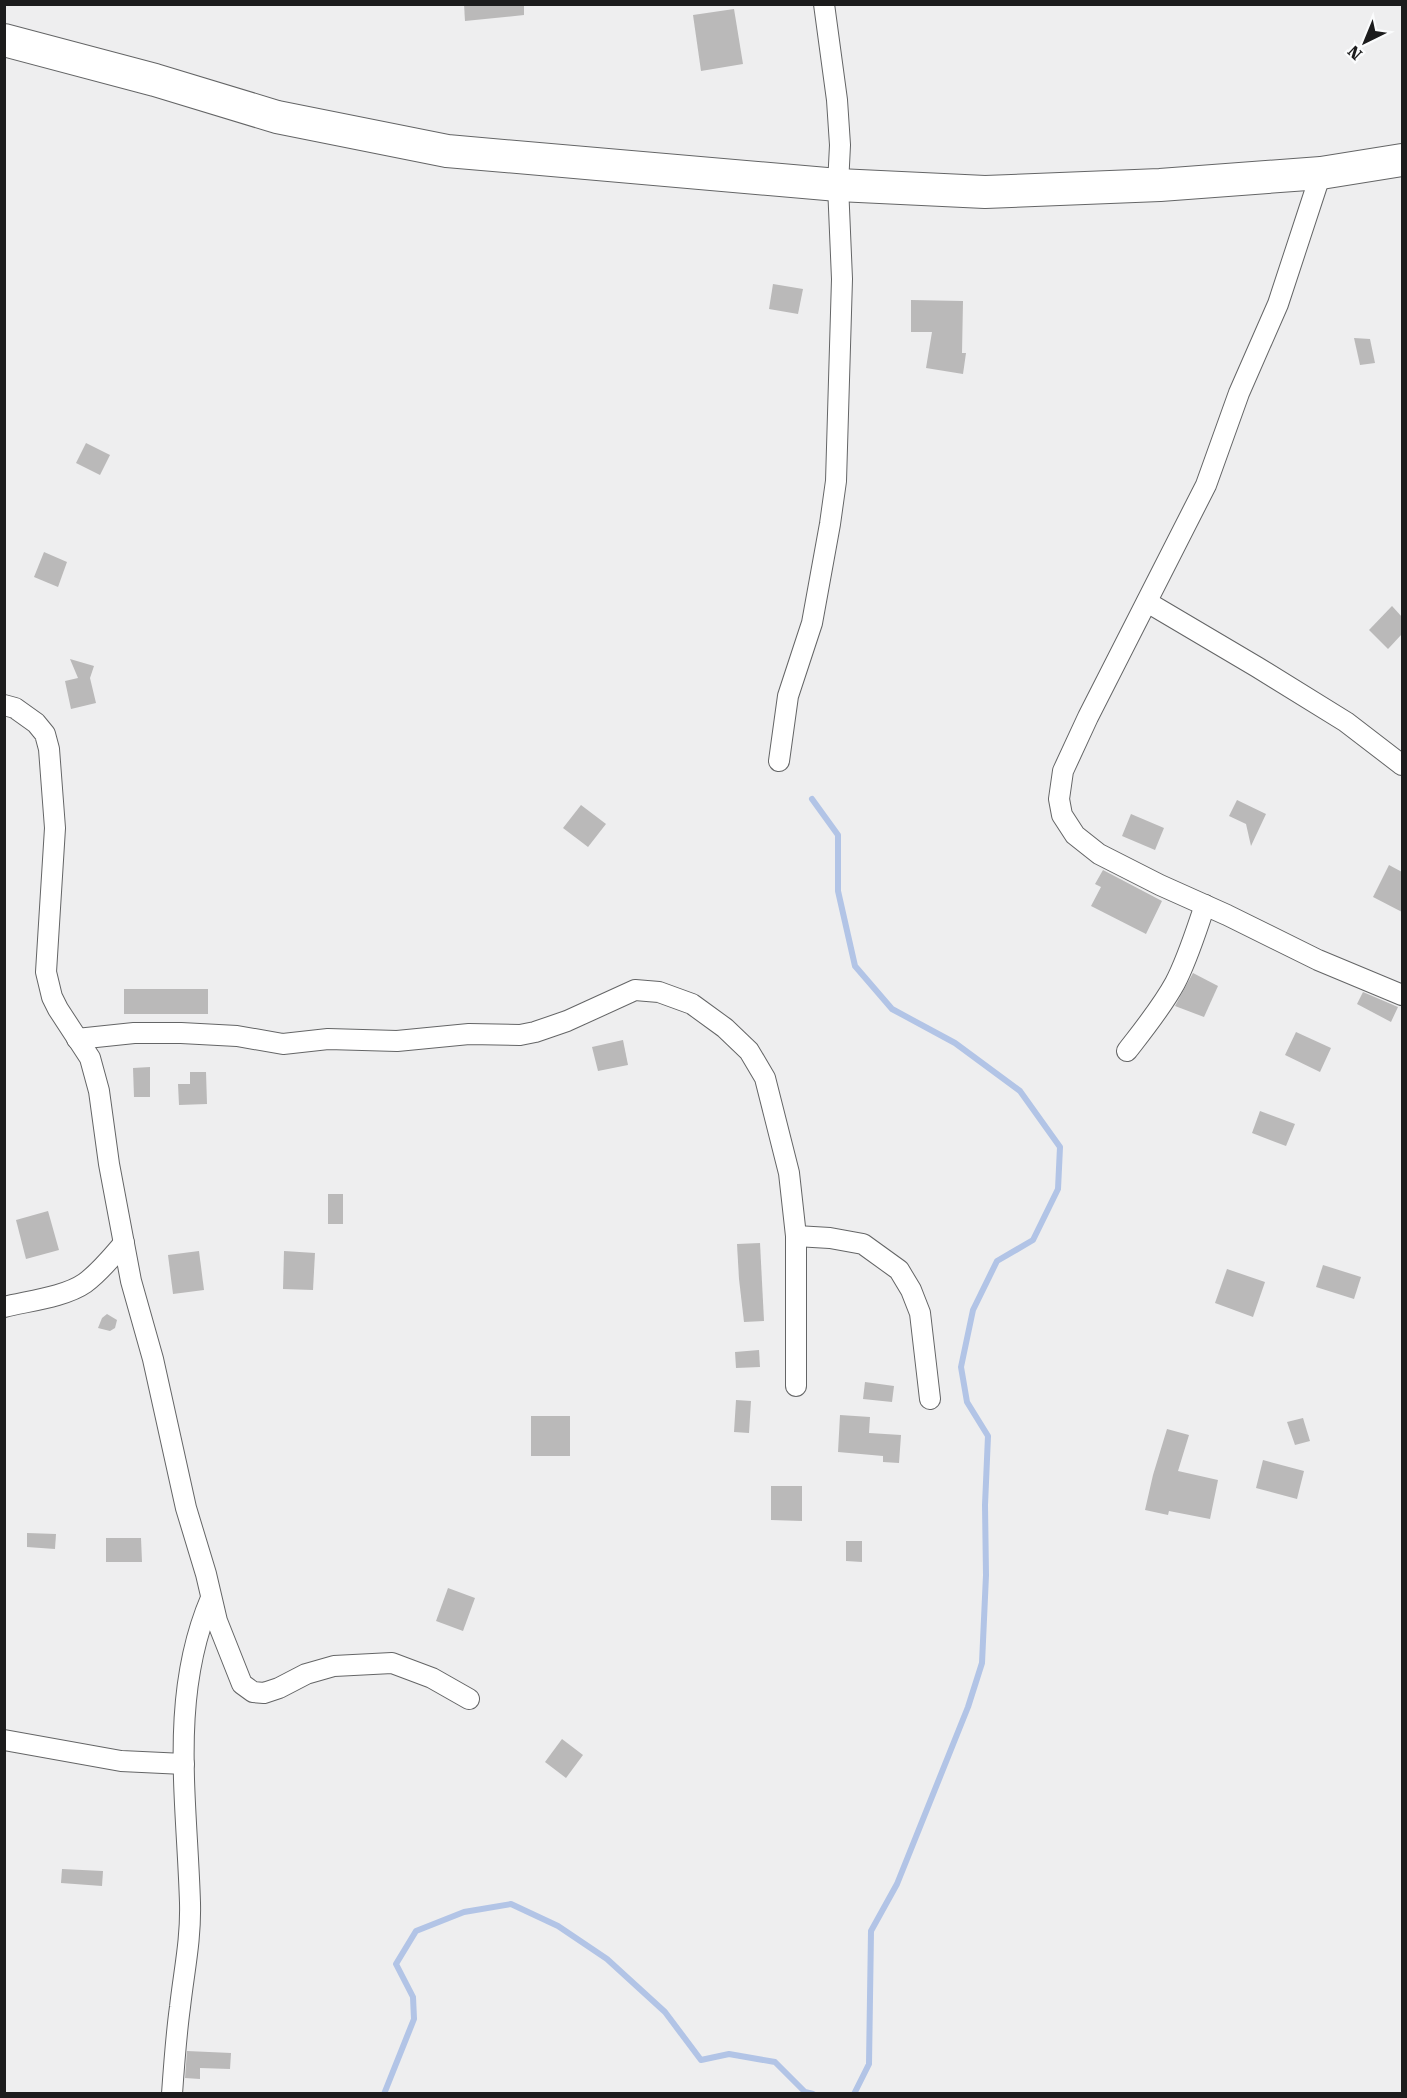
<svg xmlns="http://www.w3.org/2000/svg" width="1407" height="2098" font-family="'Roboto Serif',serif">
  <rect width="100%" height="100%" fill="#eeeeef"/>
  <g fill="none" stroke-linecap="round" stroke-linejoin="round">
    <!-- stream -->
    <g stroke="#b2c4e6" stroke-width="6">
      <polyline points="812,799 838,835 838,891 855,966 892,1009 955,1043 1020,1091 1060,1147 1058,1189 1033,1240 997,1261 973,1310 961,1367 967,1402 988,1436 985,1505 986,1575 982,1663 968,1707 897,1884 871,1931 869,2064 854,2094"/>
      <polyline points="384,2094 414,2019 413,1997 396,1964 416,1931 464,1912 511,1904 558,1926 607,1959 665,2012 701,2060 729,2054 775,2062 805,2092 813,2094"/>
    </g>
  </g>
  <!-- building -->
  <g fill="#bab9b9">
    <polygon points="464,4 524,4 524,15 465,21"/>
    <polygon points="734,9 743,64 701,71 693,15"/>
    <polygon points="773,284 803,289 798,314 769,309"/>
    <polygon points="911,300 963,301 962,353 966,353 963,374 926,368 932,332 911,332"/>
    <polygon points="1354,338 1370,339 1375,363 1360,365"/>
    <polygon points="86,443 110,455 100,475 76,463"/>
    <polygon points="44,552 67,562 58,587 34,577"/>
    <polygon points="1392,606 1402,617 1402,634 1388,649 1369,630"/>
    <polygon points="70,659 94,666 90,678 96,703 71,709 65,681 78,678"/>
    <polygon points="1237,800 1266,814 1251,846 1246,824 1229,816"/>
    <polygon points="581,805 606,824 588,847 563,828"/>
    <polygon points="1131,814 1164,828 1155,850 1122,836"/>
    <polygon points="1389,865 1402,872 1402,912 1373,897"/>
    <polygon points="1103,870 1162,901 1146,934 1091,906 1101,887 1095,884"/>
    <polygon points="1193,973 1218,986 1204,1017 1175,1006"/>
    <rect x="124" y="989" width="84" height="25"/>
    <polygon points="1363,992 1398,1007 1391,1022 1357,1004"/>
    <polygon points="1296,1032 1331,1048 1320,1072 1285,1055"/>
    <polygon points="623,1040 628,1065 598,1071 592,1047"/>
    <polygon points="150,1067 150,1097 134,1097 133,1068"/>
    <polygon points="190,1072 206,1072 207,1104 179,1105 178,1084 190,1084"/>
    <polygon points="1260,1111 1295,1124 1286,1146 1252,1133"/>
    <rect x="328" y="1194" width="15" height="30"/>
    <polygon points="48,1211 59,1250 26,1259 16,1220"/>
    <polygon points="760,1243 764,1321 744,1322 739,1279 737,1244"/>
    <polygon points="199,1251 204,1290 173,1294 168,1255"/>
    <polygon points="284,1251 315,1253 313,1290 283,1289"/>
    <polygon points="1323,1265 1361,1277 1354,1299 1316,1287"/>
    <polygon points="1227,1269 1265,1282 1253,1317 1215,1303"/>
    <polygon points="107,1314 117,1320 115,1328 110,1331 98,1328 102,1318"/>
    <polygon points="759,1350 760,1367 736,1368 735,1352"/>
    <polygon points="865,1382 894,1386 892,1402 863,1399"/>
    <polygon points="736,1400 751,1401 749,1433 734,1432"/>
    <polygon points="840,1415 870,1417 869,1433 901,1435 899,1463 883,1462 883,1456 838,1452"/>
    <rect x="531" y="1416" width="39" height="40"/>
    <polygon points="1303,1418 1310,1441 1295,1445 1287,1422"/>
    <polygon points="1167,1429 1189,1435 1178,1471 1218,1480 1210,1519 1169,1511 1168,1515 1145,1510 1153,1475"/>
    <polygon points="1263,1460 1304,1471 1297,1499 1256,1488"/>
    <polygon points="771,1486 802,1486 802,1521 771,1520"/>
    <polygon points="27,1533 56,1534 55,1549 27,1547"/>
    <polygon points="106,1538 141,1538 142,1562 106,1562"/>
    <polygon points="846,1541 862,1541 862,1562 846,1561"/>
    <polygon points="448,1588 475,1598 463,1631 436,1621"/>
    <polygon points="562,1739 583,1755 566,1778 545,1762"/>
    <polygon points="62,1869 103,1871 102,1886 61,1883"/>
    <polygon points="187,2051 231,2053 230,2069 200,2068 200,2079 185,2078"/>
  </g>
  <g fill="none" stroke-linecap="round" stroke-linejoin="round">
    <defs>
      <g id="minor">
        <polyline points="1321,173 1278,304 1239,393 1206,485 1088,717 1063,771 1059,799 1062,815 1075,835 1099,854 1160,885 1227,915 1318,960 1402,995"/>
        <polyline points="1147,602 1257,667 1346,722 1402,765"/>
        <polyline points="4,705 15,708 36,723 45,734 49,749 55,828 46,972 52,997 58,1009 90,1058 99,1091 109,1164 131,1281 153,1359 186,1508 206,1574 217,1621 242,1684 253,1692 264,1693 279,1688 306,1674 334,1666 392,1663 432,1678 469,1699"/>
        <polyline points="779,761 788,696 812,623 830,524 836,481 842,279 838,185 840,145 837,100 824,4"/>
        <polyline points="77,1039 134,1033 181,1033 237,1036 283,1044 328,1039 397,1041 469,1034 520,1035 535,1032 567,1021 635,990 659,992 692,1004 725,1028 749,1051 765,1078 789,1173 796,1236 796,1386"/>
        <path d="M1127,1051C1144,1029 1162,1007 1175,983C1188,958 1196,931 1205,905"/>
        <polyline points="796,1236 830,1238 863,1244 899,1270 911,1290 920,1313 930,1399"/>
        <path d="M4,1307C28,1301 65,1297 85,1283C100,1272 112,1257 124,1243"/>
        <polyline points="4,1740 121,1761 184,1764"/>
        <path d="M172,2094C174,2065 176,2036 180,2007C184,1971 191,1940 190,1903C187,1800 169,1696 211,1598"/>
      </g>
      <polyline id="trunk" points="4,40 155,80 277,117 447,151 838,185 985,192 1160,185 1321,173 1402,160"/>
    </defs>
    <!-- minor casing -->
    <use href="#minor" stroke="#646566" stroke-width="22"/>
    <!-- trunk casing -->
    <use href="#trunk" stroke="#646566" stroke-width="34"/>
    <!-- minor -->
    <use href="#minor" stroke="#fff" stroke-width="20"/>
    <!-- trunk -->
    <use href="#trunk" stroke="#fff" stroke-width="32"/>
  </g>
  <!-- border -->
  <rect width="1407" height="2098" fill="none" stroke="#1c1c1d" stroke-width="12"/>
  <!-- north arrow -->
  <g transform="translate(1365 42) rotate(223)" stroke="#fbfcfd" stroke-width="4.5" paint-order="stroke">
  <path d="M0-4.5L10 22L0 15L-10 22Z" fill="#1c1c1d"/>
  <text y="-9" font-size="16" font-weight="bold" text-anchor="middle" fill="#1c1c1d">N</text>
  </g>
</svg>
